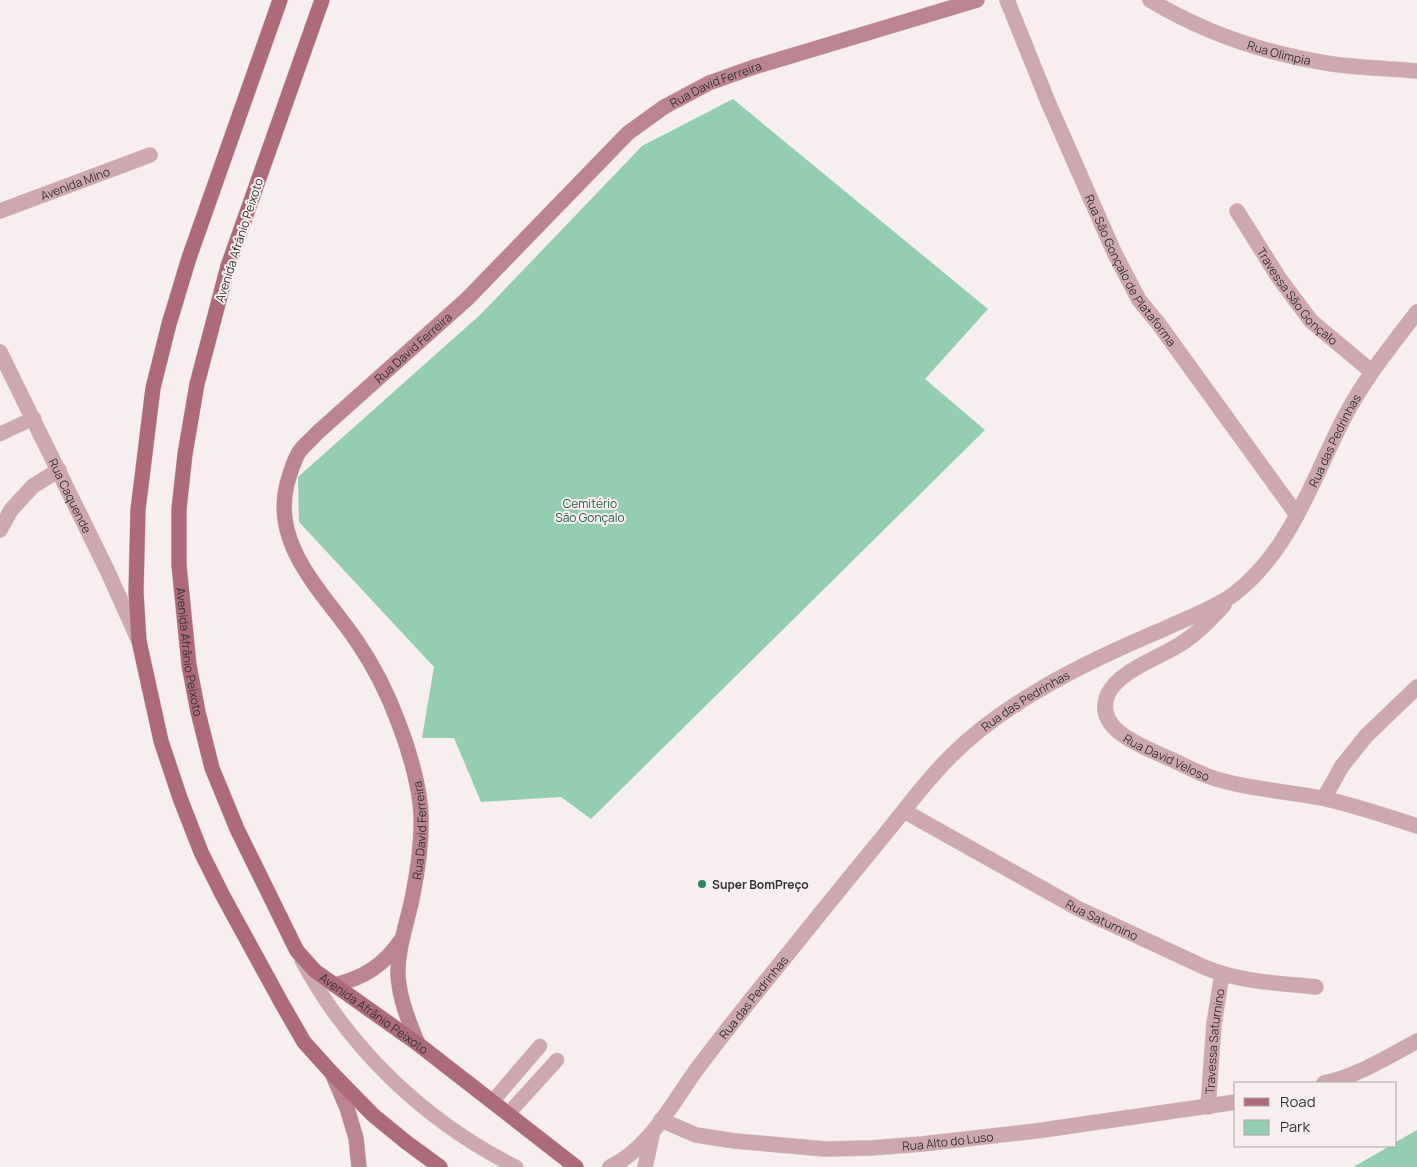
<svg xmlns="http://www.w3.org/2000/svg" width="1417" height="1167" font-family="Manrope,sans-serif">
  <rect width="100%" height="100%" fill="#f7eeef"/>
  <!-- green -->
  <g fill="#94ceb0">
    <polygon points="733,99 988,309 925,379 985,430 591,819 561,797 481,802 454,738 422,738 434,667 299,522 298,477 481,314 642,146"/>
    <polygon points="1417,1130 1417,1167 1353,1167 1390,1146 1396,1146 1396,1142"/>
  </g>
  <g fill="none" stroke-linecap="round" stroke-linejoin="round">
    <defs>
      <g id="service">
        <polyline points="0,434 34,418"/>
        <path d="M302,961C350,1050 426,1122 516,1167"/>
        <polyline points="492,1102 540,1046"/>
        <polyline points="508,1114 557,1060"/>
      </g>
      <g id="minor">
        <path id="s1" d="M1007,0L1048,102L1114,252L1139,300L1158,323L1297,515"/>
        <path id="s2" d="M1150,0C1203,32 1265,53 1326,63C1355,68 1387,68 1417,71"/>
        <path id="s3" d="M0,211L150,155"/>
        <path id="s4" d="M1237,211L1279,278L1311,321L1371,371"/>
        <path id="s5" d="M0,352L108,572L138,639"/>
        <polyline points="0,530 11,510 33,486 59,470"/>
        <path id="s6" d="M1224,605C1210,620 1197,634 1179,645C1158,658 1119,671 1108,694C1092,730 1145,747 1168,758C1182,764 1196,772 1210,777C1246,789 1285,791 1322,798C1354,805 1386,816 1417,826"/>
        <polyline points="1324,798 1342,766 1366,736 1417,687"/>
        <path id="s7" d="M904,811L1079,909L1204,967C1239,982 1278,983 1316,987"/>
        <path d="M1324,1083C1357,1076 1388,1057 1417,1041"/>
        <path id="s8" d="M1208,1107L1214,1024L1222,974"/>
        <path id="s9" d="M661,1120L696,1135L735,1141L825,1149L871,1148L922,1144L1036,1131L1236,1102"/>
        <path id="s10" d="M610,1167C650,1148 672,1103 697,1069C727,1029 759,989 791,950C822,911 854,872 886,833C907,807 928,778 952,755C978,729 1008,708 1039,690C1079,666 1121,647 1164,629C1187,618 1214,609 1234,594C1291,551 1313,477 1345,416C1365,378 1391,346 1417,312"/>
        <polyline points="645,1167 652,1135"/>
      </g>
      <g id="secondary">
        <path d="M334,985C364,978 384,965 401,940"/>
        <path id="s11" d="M418,1044C409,1022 400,1001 398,976C397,948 408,921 413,894C418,869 422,841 421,815C420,787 409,750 399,724C388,694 374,666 356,640C324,593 271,546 287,484C290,473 293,462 299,452C304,445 312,439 317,433L467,299L628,133L664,107L709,83L754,67L977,0"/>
        <polyline points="332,1073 347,1108 356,1138 359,1167"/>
      </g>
      <g id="primary">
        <polyline points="280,0 189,258 169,324 153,388 138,510 136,592 139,641 161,741 180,798 201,852 223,896 281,1002 304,1042 331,1072 373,1115 406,1142 440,1167"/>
        <path id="s12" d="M322,0L228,266L197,384L185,454L179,509V565L189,665L198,712L212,768L237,829L297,951L315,971L418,1044L576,1167"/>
      </g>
    </defs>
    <!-- service casing -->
    <use href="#service" stroke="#d4cccd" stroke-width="15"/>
    <!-- minor casing -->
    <use href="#minor" stroke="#d4cccd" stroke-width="16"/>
    <!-- secondary casing -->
    <use href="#secondary" stroke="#d4cccd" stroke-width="16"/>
    <!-- primary casing -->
    <use href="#primary" stroke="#d4cccd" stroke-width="16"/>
    <!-- service -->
    <use href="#service" stroke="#cea8af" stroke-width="14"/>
    <!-- minor -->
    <use href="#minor" stroke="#cea8af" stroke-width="15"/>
    <!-- secondary -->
    <use href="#secondary" stroke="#bb8490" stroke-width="15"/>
    <!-- primary -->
    <use href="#primary" stroke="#ad6a79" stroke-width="15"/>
  </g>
  <!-- markers -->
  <circle fill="#2b8a63" stroke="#f7eeef" stroke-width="2" cx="702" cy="884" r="5"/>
  <g text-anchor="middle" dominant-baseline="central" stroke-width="4" stroke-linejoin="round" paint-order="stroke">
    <!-- street labels -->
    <g font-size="12" fill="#373334" stroke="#f7eeef">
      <text stroke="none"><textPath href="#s2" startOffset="140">Rua Olimpia</textPath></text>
      <text stroke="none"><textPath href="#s11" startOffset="1194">Rua David Ferreira</textPath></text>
      <text stroke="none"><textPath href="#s3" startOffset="80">Avenida Mino</textPath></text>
      <text transform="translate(239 240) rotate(-72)">Avenida Afrânio Peixoto</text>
      <text stroke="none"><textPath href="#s1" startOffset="298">Rua São Gonçalo de Plataforma</textPath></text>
      <text stroke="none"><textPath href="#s4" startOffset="105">Travessa São Gonçalo</textPath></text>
      <text stroke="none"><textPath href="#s11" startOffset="789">Rua David Ferreira</textPath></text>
      <text stroke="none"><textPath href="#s10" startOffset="1049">Rua das Pedrinhas</textPath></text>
      <text stroke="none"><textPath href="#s5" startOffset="160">Rua Caquende</textPath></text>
      <text stroke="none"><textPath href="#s12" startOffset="674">Avenida Afrânio Peixoto</textPath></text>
      <text stroke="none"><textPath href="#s10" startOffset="629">Rua das Pedrinhas</textPath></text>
      <text stroke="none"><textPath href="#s6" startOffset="245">Rua David Veloso</textPath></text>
      <text stroke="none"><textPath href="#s11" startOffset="219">Rua David Ferreira</textPath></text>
      <text stroke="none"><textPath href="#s7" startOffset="226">Rua Saturnino</textPath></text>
      <text stroke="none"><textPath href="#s10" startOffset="224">Rua das Pedrinhas</textPath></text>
      <text stroke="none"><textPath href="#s12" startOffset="1094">Avenida Afrânio Peixoto</textPath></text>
      <text stroke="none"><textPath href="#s8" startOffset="66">Travessa Saturnino</textPath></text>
      <text stroke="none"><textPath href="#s9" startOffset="291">Rua Alto do Luso</textPath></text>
    </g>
    <!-- park labels -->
    <g font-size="12" fill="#1d5d42" stroke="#f7eeef">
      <text x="590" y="503">Cemitério<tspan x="590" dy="14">São Gonçalo</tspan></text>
    </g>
    <!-- poi labels -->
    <g font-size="12" font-weight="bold" fill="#373334" stroke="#f7eeef" text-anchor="start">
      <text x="712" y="884">Super BomPreço</text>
    </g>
  </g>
  <!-- legend -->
  <rect x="1234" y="1082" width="162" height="65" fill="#f7eeef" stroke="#aaa3a4"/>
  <rect x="1244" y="1098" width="25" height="8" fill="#ad6a79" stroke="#aaa3a4"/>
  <text x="1280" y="1107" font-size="15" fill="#373334">Road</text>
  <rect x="1244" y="1120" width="25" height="15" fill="#94ceb0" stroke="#aaa3a4"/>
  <text x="1280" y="1132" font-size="15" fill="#373334">Park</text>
</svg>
